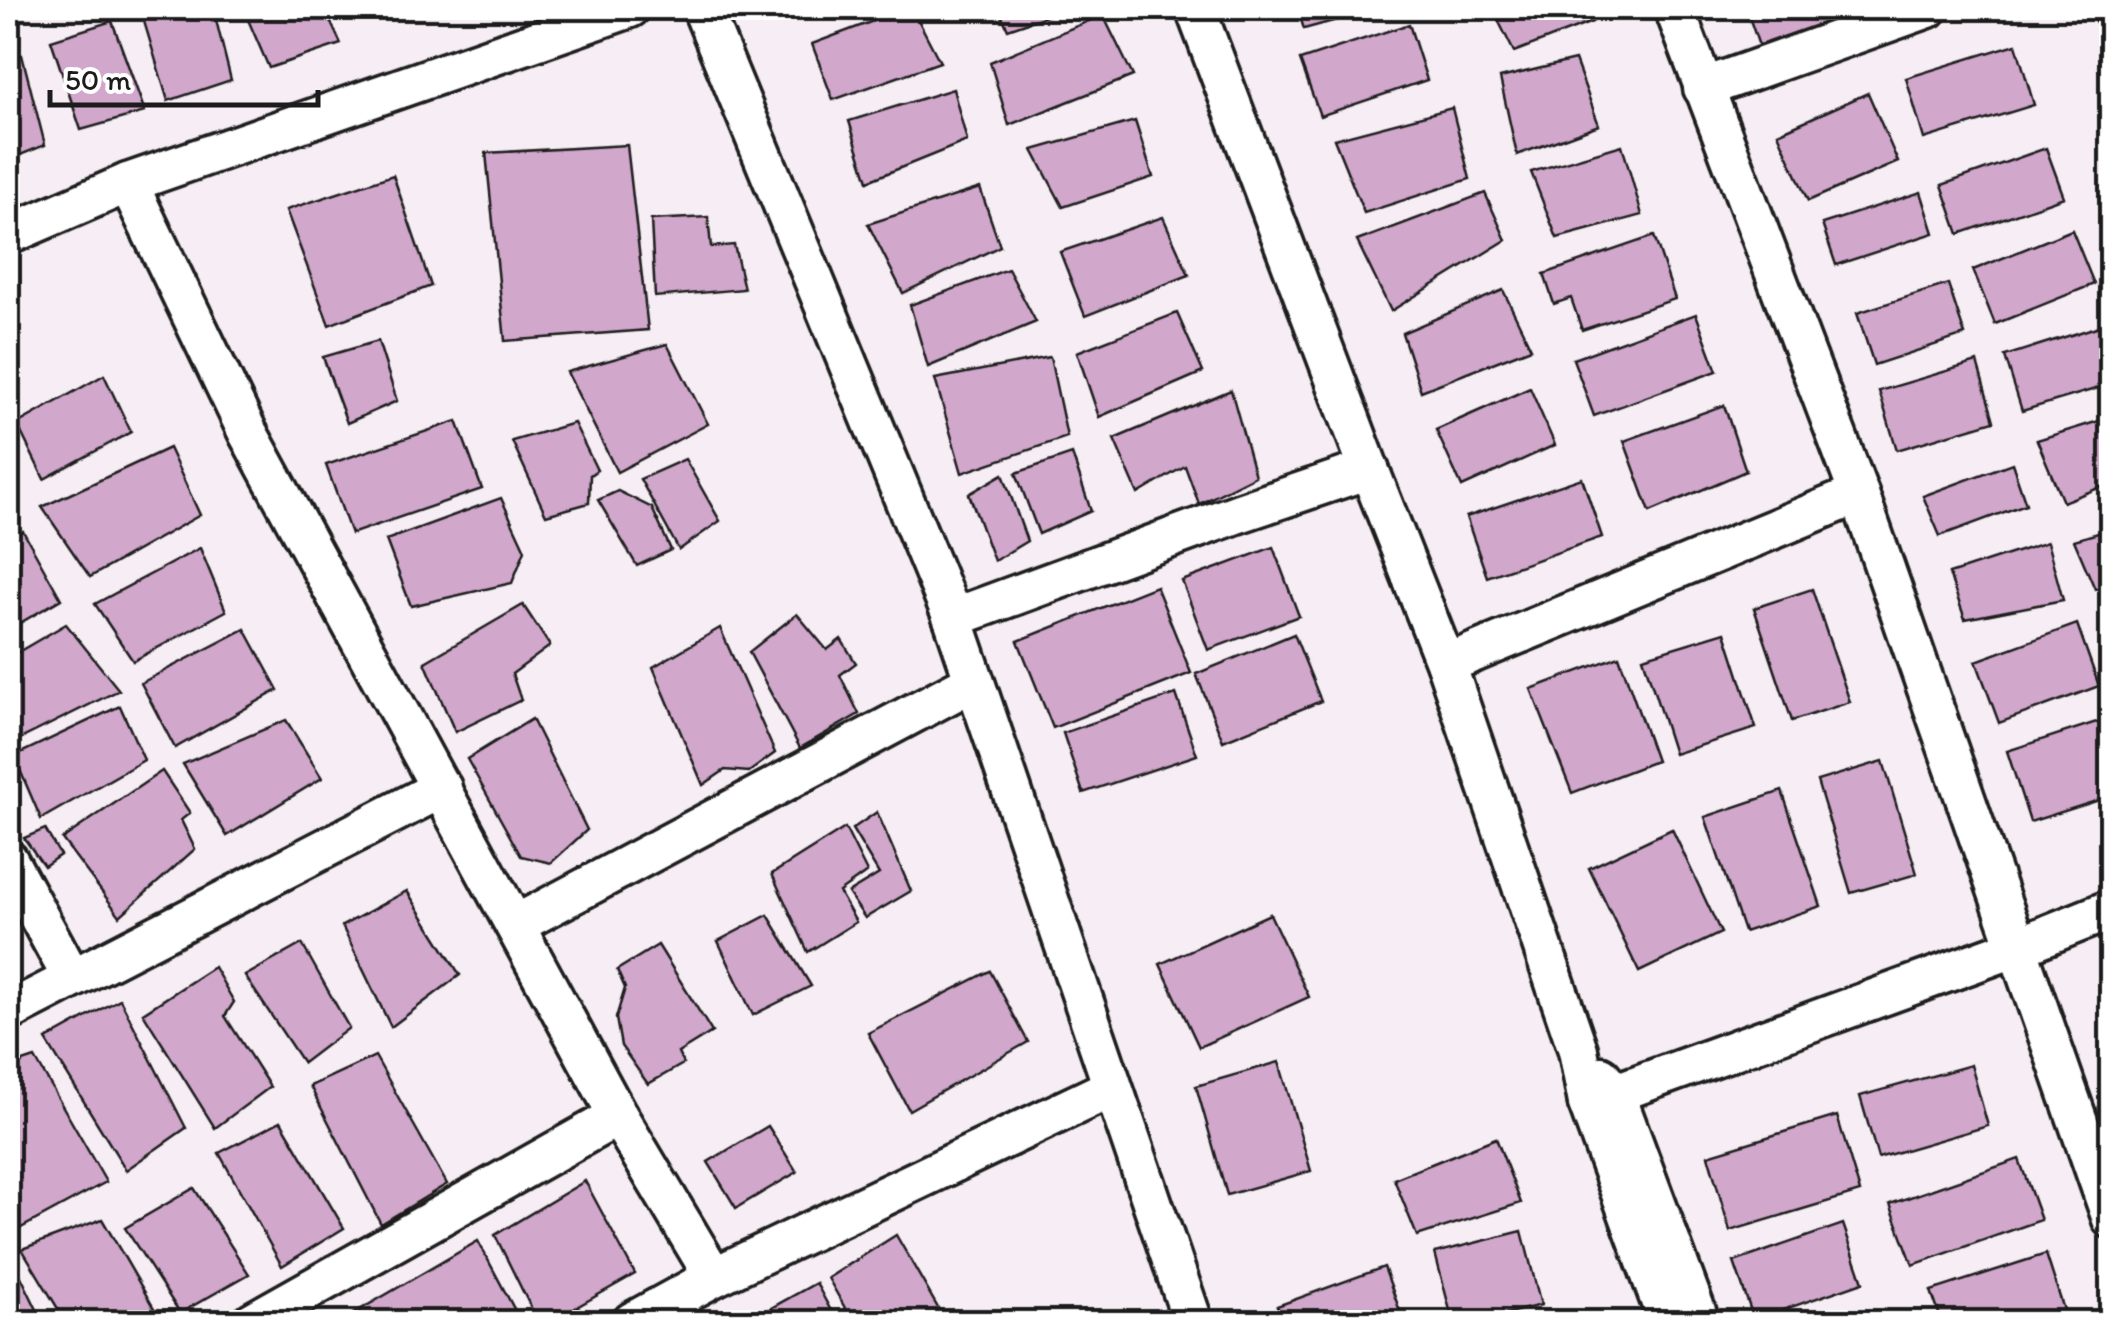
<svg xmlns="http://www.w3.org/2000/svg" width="2119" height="1330" font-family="Itim,sans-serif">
  <rect width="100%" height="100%" fill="#f6edf5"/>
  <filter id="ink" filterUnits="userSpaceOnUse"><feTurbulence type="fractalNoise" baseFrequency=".01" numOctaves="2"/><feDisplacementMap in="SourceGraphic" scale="20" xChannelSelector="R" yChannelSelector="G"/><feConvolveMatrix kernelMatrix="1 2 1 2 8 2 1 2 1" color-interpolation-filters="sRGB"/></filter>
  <g filter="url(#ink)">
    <!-- building -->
    <g fill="#d1a7cc" stroke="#1c1c1c" stroke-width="2.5">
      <polygon points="140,8 213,8 231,80 168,101"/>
      <polygon points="243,8 324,8 341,44 269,68"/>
      <polygon points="908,8 912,8 940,62 833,100 812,44"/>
      <polygon points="998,8 1070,8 1008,29"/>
      <polygon points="1297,8 1381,8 1304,29"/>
      <polygon points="1492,8 1584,8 1592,22 1514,52"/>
      <polygon points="1746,8 1833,8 1839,21 1760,49"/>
      <polygon points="1103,15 1133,76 1009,125 990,62"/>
      <polygon points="112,21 145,112 81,130 51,40"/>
      <polygon points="1409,24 1427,80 1320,116 1300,60"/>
      <polygon points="2016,44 2034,105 1924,139 1906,78"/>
      <polygon points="22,55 45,145 8,160 8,59"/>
      <polygon points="1575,60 1599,125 1517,155 1500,78"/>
      <polygon points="953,89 967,141 868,181 849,121"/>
      <polygon points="1868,93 1898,162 1808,201 1778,133"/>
      <polygon points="1452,108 1470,179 1364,213 1334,139"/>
      <polygon points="1135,121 1153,177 1063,207 1033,150"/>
      <polygon points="627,145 648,330 505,341 486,153"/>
      <polygon points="1622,145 1642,215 1557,238 1531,172"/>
      <polygon points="2046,148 2064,197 1959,234 1942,185"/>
      <polygon points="393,175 431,286 329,325 286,210"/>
      <polygon points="980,188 1000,246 903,293 868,224"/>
      <polygon points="1921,192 1934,233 1836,265 1822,224"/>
      <polygon points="1485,193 1506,240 1391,311 1357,241"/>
      <polygon points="708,217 711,247 734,245 744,289 655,297 651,220"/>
      <polygon points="1163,217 1189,275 1085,316 1060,252"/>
      <polygon points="2072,230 2094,284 1995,324 1973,270"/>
      <polygon points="1654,236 1675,299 1582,330 1571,298 1554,304 1544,274"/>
      <polygon points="1008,269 1036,322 928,367 910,305"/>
      <polygon points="1948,284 1965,335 1874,365 1857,313"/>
      <polygon points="1503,290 1531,348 1421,391 1402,333"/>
      <polygon points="1177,313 1203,372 1099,417 1077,352"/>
      <polygon points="1696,314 1717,371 1594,416 1573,359"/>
      <polygon points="2109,323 2112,384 2022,411 2005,356"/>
      <polygon points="378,341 397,401 347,423 323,357"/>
      <polygon points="667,344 708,424 617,472 567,372"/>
      <polygon points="1050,357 1067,437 962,473 935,379"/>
      <polygon points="1977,362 1994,421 1897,450 1879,391"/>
      <polygon points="104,375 131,432 44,479 17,424"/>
      <polygon points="1530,388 1555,445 1462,487 1436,430"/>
      <polygon points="1231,390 1255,476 1199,504 1185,466 1138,494 1114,439"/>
      <polygon points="1724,405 1746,471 1650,512 1624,441"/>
      <polygon points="2112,417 2112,483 2063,502 2037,440"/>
      <polygon points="457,421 482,489 351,534 326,465"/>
      <polygon points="574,423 597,470 590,475 589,503 546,515 512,441"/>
      <polygon points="169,448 200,515 90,577 42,507"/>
      <polygon points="1072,454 1091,511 1039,534 1016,473"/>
      <polygon points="685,459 720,521 679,550 640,479"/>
      <polygon points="2012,463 2026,504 1940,536 1923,496"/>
      <polygon points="1003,474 1027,541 994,561 969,494"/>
      <polygon points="1582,478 1602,537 1487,577 1466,517"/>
      <polygon points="618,491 652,508 671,550 637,566 598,500"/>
      <polygon points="501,498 525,550 512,583 411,606 386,540"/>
      <polygon points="2112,529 2112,585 2095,589 2074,540"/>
      <polygon points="23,531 61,599 8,630 8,539"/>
      <polygon points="2047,542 2063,600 1965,619 1949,574"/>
      <polygon points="1273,547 1299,616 1208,650 1182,581"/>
      <polygon points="200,548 226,611 133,661 95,604"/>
      <polygon points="1156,586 1191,673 1053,728 1018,641"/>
      <polygon points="1812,589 1850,702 1792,721 1754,608"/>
      <polygon points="523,605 550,646 512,674 521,700 455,732 425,662"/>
      <polygon points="797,614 827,650 841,639 856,663 840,675 859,714 800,748 749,652"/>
      <polygon points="66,624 119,690 8,745 8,658"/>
      <polygon points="2077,624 2099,686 1999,723 1976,661"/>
      <polygon points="720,628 775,753 749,772 725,770 703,785 653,667"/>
      <polygon points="245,629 278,690 175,748 141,683"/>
      <polygon points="1725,632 1756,728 1674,754 1643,657"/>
      <polygon points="1294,634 1321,701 1223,741 1196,674"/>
      <polygon points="1619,656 1656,761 1572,793 1531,689"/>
      <polygon points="1176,694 1197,755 1083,793 1063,733"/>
      <polygon points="120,706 144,760 41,819 14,756"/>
      <polygon points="2112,717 2112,796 2030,822 2007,751"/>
      <polygon points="532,719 587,830 551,863 521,856 467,759"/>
      <polygon points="286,720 322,778 227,836 183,764"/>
      <polygon points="1883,761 1917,874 1851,893 1817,781"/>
      <polygon points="162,771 190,813 181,820 195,849 120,916 62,839"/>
      <polygon points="1782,791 1821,906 1744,932 1705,817"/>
      <polygon points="877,812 911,891 865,918 848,893 879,874 852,829"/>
      <polygon points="845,828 867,872 839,892 856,922 808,952 772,874"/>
      <polygon points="45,829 60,855 44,866 24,838"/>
      <polygon points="1672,829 1721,933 1639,972 1589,868"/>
      <polygon points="407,891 460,975 391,1027 342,926"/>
      <polygon points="1270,914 1309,997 1199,1047 1160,964"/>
      <polygon points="768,915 811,986 753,1015 718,941"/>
      <polygon points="302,944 349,1028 303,1063 245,976"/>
      <polygon points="658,945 712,1032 678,1053 683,1064 648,1084 621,1046 616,1018 625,988 617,970"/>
      <polygon points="214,967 234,1002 225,1016 270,1087 215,1128 143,1013"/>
      <polygon points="990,971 1028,1042 909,1110 868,1033"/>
      <polygon points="120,999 186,1128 126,1170 46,1040"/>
      <polygon points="375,1056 447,1184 381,1224 310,1086"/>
      <polygon points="35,1058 106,1182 19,1229 8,1209 8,1067"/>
      <polygon points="1279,1062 1311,1171 1227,1195 1196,1086"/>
      <polygon points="1971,1065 1988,1126 1878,1158 1860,1096"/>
      <polygon points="1837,1116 1860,1192 1730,1231 1708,1155"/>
      <polygon points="281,1121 344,1228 282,1266 219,1153"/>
      <polygon points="768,1126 797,1172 736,1208 708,1162"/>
      <polygon points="1496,1138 1521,1203 1417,1236 1394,1179"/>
      <polygon points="2019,1159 2041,1220 1913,1265 1890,1204"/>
      <polygon points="585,1181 635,1274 550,1322 538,1322 495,1235"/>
      <polygon points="194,1188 249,1274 180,1313 125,1228"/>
      <polygon points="102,1219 162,1322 66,1322 22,1249"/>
      <polygon points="1843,1224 1863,1282 1754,1320 1734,1262"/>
      <polygon points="1522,1231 1541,1305 1473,1322 1453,1322 1435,1253"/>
      <polygon points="896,1235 946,1322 853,1322 828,1278"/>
      <polygon points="478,1241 521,1322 354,1322 351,1315"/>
      <polygon points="2046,1254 2066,1316 2046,1322 1942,1322 1931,1291"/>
      <polygon points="13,1260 43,1322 8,1322 8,1263"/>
      <polygon points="1384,1267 1404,1322 1283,1322 1277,1306"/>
      <polygon points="816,1283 837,1322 746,1322"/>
    </g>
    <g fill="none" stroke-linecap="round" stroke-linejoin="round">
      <defs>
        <g id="minor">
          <polyline points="702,8 953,618 1239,513 1369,469"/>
          <polyline points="1195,8 1369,469 1446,664 1578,1050 1588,1103 1668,1322"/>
          <polyline points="1674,8 1859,494 2112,1219"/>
          <polyline points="2111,8 2112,9"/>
          <polyline points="1703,88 1928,8"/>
          <polyline points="128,183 248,433 618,1116 252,1322"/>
          <polyline points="8,235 128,183 630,8"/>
          <polyline points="953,618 1193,1322"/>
          <polyline points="1446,664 1859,494"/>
          <polyline points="8,860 72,978"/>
          <polyline points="515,925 974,681"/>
          <polyline points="8,1012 442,788"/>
          <polyline points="1601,1076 1615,1093 1700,1322"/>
          <polyline points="1588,1103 2017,947 2112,909"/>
          <polyline points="618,1116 714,1277"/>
          <polyline points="632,1322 714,1277 1111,1088"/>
        </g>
      </defs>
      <!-- minor casing -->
      <use href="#minor" stroke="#1c1c1c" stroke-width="45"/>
      <!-- minor -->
      <use href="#minor" stroke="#fff" stroke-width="38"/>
    </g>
  </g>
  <!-- margin -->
  <rect width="2119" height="1330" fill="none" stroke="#fff" stroke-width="40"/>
  <rect x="20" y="20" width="2079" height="1290" fill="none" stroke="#1c1c1c" stroke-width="4" filter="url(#ink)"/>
  <!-- scale -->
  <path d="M50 90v15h268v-15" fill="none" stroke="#1c1c1c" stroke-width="5"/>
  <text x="65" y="90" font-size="30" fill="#1c1c1c" stroke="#ffffff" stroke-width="8" paint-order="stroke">50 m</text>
</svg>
